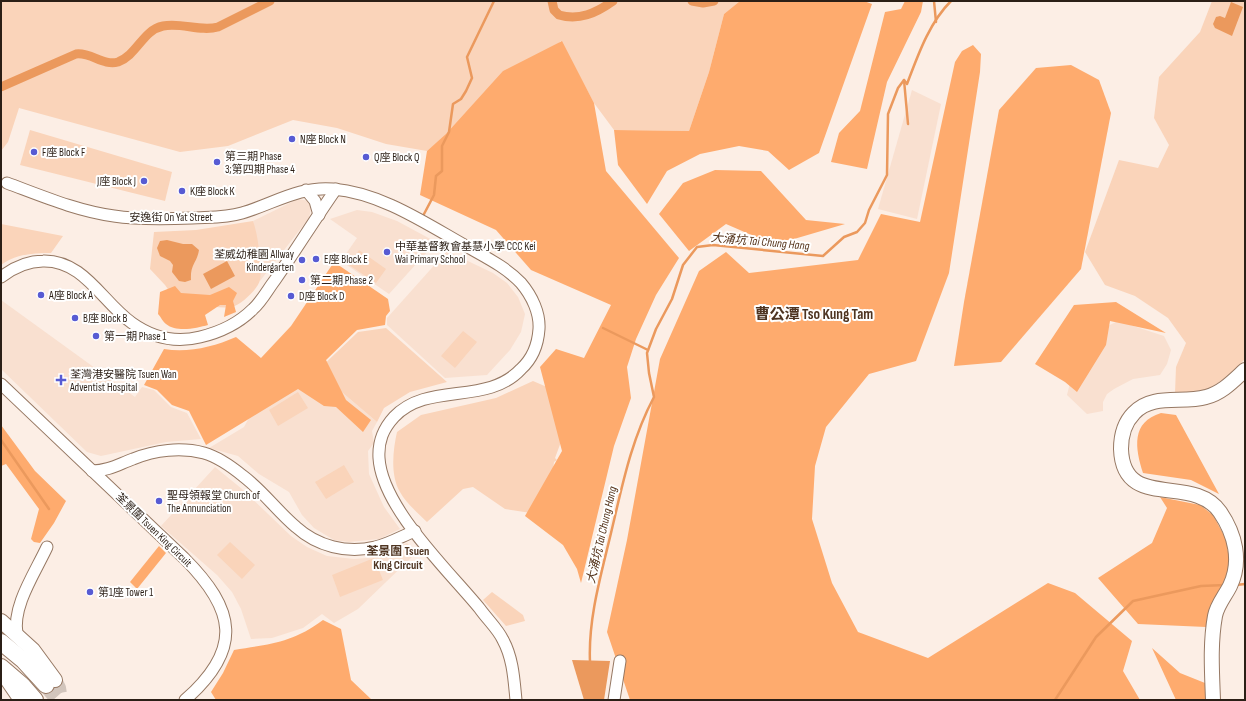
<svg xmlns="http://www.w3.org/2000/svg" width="1246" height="701" font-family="'Sofia Sans Condensed','Noto Sans TC',sans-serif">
  <rect width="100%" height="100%" fill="#fceee5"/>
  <!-- built -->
  <g fill="#f9e0d0">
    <polygon points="912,90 941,104 917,219 878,209"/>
    <polygon points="298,199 309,201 312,204 309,218 260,281 259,257 253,221"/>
    <polygon points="357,210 372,212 397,221 436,242 389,294 341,261 357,238 330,219"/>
    <polygon points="447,251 493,273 507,283 518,297 525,314 521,332 510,350 487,375 445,378 387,325 387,318"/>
    <polygon points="1,300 135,397 142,387 154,390 171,407 187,413 201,439 166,442 101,456 87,452 1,369"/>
    <polygon points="1118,321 1164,336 1171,350 1167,364 1160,375 1133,379 1114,389 1107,394 1103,402 1103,411 1087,414 1067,395 1081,339"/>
    <polygon points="317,371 377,422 372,431 374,443 368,451 369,474 384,507 400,529 379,539 349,542 334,540 314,528 302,515 289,492 259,474 238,456 209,448 244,427 261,396"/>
    <polygon points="215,467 242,489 291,536 307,547 327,556 354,559 366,558 376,556 407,543 413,549 414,555 358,609 334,623 322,614 303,628 272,638 251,639 241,609 232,592 217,575 161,526"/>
  </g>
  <!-- green -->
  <g fill="#fad4ba">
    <polygon points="1,1 740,1 724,14 709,72 689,131 614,130 594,103 561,41 427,151 386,144 337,128 293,120 228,146 180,152 19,108 8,142 1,151"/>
    <polygon points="1212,1 1245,1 1245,359 1227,377 1204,392 1175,393 1176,367 1186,343 1168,318 1135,296 1105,285 1085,252 1119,160 1158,168 1169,145 1154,118 1159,77 1200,32"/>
    <polygon points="30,130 172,172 165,201 20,165"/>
    <path d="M253,221C258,234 262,266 260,280C258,289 241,305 232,307C217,310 189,301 174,298L165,285L150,269L154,232L196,230Z"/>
    <path d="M1,224L63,236L51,253C34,253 15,254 1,265Z"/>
    <polygon points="359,250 386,269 376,283 349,265"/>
    <polygon points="386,328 447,382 410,392 384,408 377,422 317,371 358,332"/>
    <polygon points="463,331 477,342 455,368 441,356"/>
    <path d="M533,381L554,390L565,431L555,458L557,460L554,462L549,501L531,513L505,509L473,487L463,489L427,522C418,513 406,503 400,492C390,475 393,450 397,432L421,415L496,398Z"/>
    <polygon points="298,392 308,408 278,426 269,410"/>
    <polygon points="344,465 354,482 326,499 315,482"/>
    <polygon points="230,542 255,565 242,579 217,555"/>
    <polygon points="374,558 383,580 340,597 332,575"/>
    <polygon points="492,592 523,615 525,621 506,626 483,600"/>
  </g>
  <!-- forest -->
  <g fill="#feab6e">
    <polygon points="740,1 864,1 872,4 819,153 789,170 768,151 739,146 700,154 667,171 647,204 618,165 614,130 689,131 709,72 724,14"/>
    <polygon points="905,1 923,1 921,12 887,82 867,169 831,162 839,133 860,111 885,12 901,9"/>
    <polygon points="562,41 594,103 606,171 679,258 656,295 636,339 627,367 631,398 614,446 581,583 577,569 563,545 525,516 562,451 540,367 556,349 584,358 611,305 531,270 496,230 420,195 427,151 446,134 503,71"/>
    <polygon points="973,45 981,54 980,72 949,273 916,361 869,374 826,427 815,466 812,519 832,583 858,632 928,658 1048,583 1075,593 1132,641 1123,671 1140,700 630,700 607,632 627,540 660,359 699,271 726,252 749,273 858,260 881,214 920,222 955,62 962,51"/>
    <polygon points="1071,65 1099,80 1111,113 1081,269 1001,362 954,366 964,302 999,110 1036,68"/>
    <polygon points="715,170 761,171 806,220 845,224 794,239 770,243 726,224 689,251 659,214 683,183"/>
    <path d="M334,262L388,299L390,311L386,316L385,325L357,330L326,360L346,400L371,420L363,432L336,407L324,406L298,389L206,445L189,411L172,405L157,390L144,385L164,349C188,353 213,347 236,337L261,358L291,326Z"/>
    <path d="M175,286L181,293L210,295L229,287L237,293L233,301L236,312L224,317L226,305H220L205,315L208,325C197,328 177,333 166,324C163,322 161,317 158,314L160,292Z"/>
    <polygon points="1116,302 1166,333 1110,321 1106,345 1077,392 1065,382 1035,364 1074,305"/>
    <path d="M1161,413L1176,415L1219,494L1191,480L1143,473C1135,448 1131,422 1161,413Z"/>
    <polygon points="1,425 35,471 66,501 54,523 40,543 34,542 31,539 39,509 6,464 1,466"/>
    <polygon points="1160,497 1200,505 1213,515 1226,539 1230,565 1223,584 1209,611 1206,627 1138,624 1098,578 1152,543 1167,508"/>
    <polygon points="159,546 166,553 137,589 130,582"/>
    <path d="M323,620L341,629L351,680L372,700H216L211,692L223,673L234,650C270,644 292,643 323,620Z"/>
    <polygon points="1152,648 1180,673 1205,683 1205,700 1176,700"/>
  </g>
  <!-- water -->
  <g fill="#eb995d">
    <polygon points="1231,2 1243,7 1232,36 1215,28 1213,24 1216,17 1220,16 1225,18"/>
    <path d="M167,240L183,244H192L199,250C197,263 190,264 191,280L185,282L179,281L172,272L173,265L170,261L160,256L157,248L160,241Z"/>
    <polygon points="227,261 235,276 211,289 203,274"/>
    <polygon points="572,660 610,661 604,700 584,700"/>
  </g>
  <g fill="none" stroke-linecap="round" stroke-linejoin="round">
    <!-- stream -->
    <g stroke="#eb995d" stroke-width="2.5">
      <polyline points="934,1 936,22"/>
      <polyline points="904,80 908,124"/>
      <polyline points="424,214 434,195 436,176 442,171 442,146 449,132 453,104 461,99 466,91 472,78 467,57 494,1"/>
      <polyline points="603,328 648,350"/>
      <polyline points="1,440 49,509"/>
      <polyline points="1236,585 1245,584"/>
      <path d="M590,662C588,619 601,575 611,533C622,487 631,440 654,397L649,373L647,353L656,329L672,299L683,265L697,247L713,245L823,256L844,237L857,232L865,223L869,210L887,175L888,114L898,88L904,80L907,84C918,55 929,23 951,1"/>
      <polyline points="1055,700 1096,637 1133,601 1201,586 1225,585"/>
    </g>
    <!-- canal -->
    <g stroke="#eb995d" stroke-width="9">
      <path d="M552,1L554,10L559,15C579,21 596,13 613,1"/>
      <polyline points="692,1 703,3 714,1"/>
      <path d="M1,87L76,54C91,52 103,66 118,62C137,55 143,30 163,26C181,22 200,32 218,27L270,1"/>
    </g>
    <!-- major-tunnel -->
    <polyline stroke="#d2c5bc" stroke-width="14" stroke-dasharray="14 7" stroke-linecap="butt" points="55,680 59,688 61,700"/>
    <!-- highway-tunnel -->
    <polyline stroke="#d2c5bc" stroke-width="16" stroke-dasharray="16 8" stroke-linecap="butt" points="46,685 59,700"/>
    <defs>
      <g id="minor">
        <path d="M7,183C42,196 77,211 114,216C139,220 167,219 192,218C209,217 226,218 242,213C273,204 299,186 333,189C381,193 425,223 466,246C485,257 506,267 521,283C532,296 540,313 539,329C538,344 532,359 521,369C487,406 428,381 394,417C383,429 378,441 379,458C382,508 449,571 480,609C487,619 498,629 503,640C513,658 514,680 516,700"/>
        <polyline points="306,190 315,201 319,215"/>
        <path d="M1,277C13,268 27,261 43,261C84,260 102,302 132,323C153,338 176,343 200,337C221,332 238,324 253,309C262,301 268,289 275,280C296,250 315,219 336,189"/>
        <path d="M1,384L184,558C236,610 243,649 185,700"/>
        <path d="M92,471C108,471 119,464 133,459C155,450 181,447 204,453C218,457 232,467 243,476C263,491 277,511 296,527C317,546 347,554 375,547C389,544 402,536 415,531"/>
        <path d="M17,634C12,606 35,573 47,547"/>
        <polyline points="614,700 620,661"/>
      </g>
      <g id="major">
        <polyline points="1,621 33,650 55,680"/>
        <polyline points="8,681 21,700"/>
        <path d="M1213,700C1212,672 1210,644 1215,616C1217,605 1225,596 1230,586C1242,561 1235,534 1220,512C1193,473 1123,512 1121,449C1121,436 1125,422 1134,413C1153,393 1182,404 1206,397C1222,393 1233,381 1245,370"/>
      </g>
      <g id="highway">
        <polyline points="1,642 23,660 46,685"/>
        <polyline points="1,667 22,685 35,700"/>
      </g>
    </defs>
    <!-- minor casing -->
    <use href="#minor" stroke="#967863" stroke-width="13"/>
    <!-- major casing -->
    <use href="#major" stroke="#967863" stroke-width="16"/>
    <!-- highway casing -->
    <use href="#highway" stroke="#967863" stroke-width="18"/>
    <!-- minor -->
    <use href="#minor" stroke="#fff" stroke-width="11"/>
    <!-- major -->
    <use href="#major" stroke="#fff" stroke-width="14"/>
    <!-- highway -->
    <use href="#highway" stroke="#fff" stroke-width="16"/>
  </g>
  <!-- markers -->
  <g fill="#575bd3" stroke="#fff" stroke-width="1.5">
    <circle cx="292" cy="139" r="4"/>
    <circle cx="34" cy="152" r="4"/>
    <circle cx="366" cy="157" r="4"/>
    <circle cx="217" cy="162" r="4"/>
    <circle cx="144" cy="181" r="4"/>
    <circle cx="182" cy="191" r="4"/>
    <circle cx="387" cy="252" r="4"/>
    <circle cx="316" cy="259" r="4"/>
    <circle cx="302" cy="260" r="4"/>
    <circle cx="302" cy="280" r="4"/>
    <circle cx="41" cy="295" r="4"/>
    <circle cx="291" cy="296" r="4"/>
    <circle cx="75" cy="318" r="4"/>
    <circle cx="96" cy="336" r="4"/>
    <path d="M59 374h4v4h4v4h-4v4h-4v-4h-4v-4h4z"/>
    <circle cx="159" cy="501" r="4"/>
    <circle cx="90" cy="592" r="4"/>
  </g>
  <g text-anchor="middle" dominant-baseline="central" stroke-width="4" stroke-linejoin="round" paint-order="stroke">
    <!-- poi labels -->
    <g font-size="11" fill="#2b1f16" stroke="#fff" text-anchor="start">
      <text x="300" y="139">N座 Block N</text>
      <text x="42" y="152">F座 Block F</text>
      <text x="225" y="156">第三期 Phase<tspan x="225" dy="13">3;第四期 Phase 4</tspan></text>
      <text x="374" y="157">Q座 Block Q</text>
      <text x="136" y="181" text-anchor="end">J座 Block J</text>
      <text x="190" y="191">K座 Block K</text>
      <text x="395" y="246">中華基督教會基慧小學 CCC Kei<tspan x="395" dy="13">Wai Primary School</tspan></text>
      <text x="294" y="254" text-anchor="end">荃威幼稚園 Allway<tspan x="294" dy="13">Kindergarten</tspan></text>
      <text x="324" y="259">E座 Block E</text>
      <text x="310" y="280">第二期 Phase 2</text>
      <text x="49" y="295">A座 Block A</text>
      <text x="299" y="296">D座 Block D</text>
      <text x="83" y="318">B座 Block B</text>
      <text x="104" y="336">第一期 Phase 1</text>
      <text x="70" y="374">荃灣港安醫院 Tsuen Wan<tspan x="70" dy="13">Adventist Hospital</tspan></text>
      <text x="167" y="495">聖母領報堂 Church of<tspan x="167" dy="13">The Annunciation</tspan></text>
      <text x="98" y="592">第1座 Tower 1</text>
    </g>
    <!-- street labels -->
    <g font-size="11" fill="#2b1f16" stroke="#fff">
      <text x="171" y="217">安逸街 On Yat Street</text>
      <text transform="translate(154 530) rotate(44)">荃景圍 Tsuen King Circuit</text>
    </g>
    <!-- water labels -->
    <g font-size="12" font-style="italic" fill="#533118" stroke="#fff">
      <text transform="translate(760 242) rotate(5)">大涌坑 Tai Chung Hang</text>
      <text transform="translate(602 535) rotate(-77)">大涌坑 Tai Chung Hang</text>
    </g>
    <!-- neighbourhood labels -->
    <g font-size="12" font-weight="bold" fill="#4e3421" stroke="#fff">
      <text x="398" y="551">荃景圍 Tsuen<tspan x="398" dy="14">King Circuit</tspan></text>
    </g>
    <!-- district labels -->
    <g font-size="15" font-weight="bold" fill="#4e3421" stroke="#fff">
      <text x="814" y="314">曹公潭 Tso Kung Tam</text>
    </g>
  </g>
  <!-- border -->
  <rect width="1246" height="701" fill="none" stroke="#2b1f16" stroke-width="4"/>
</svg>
